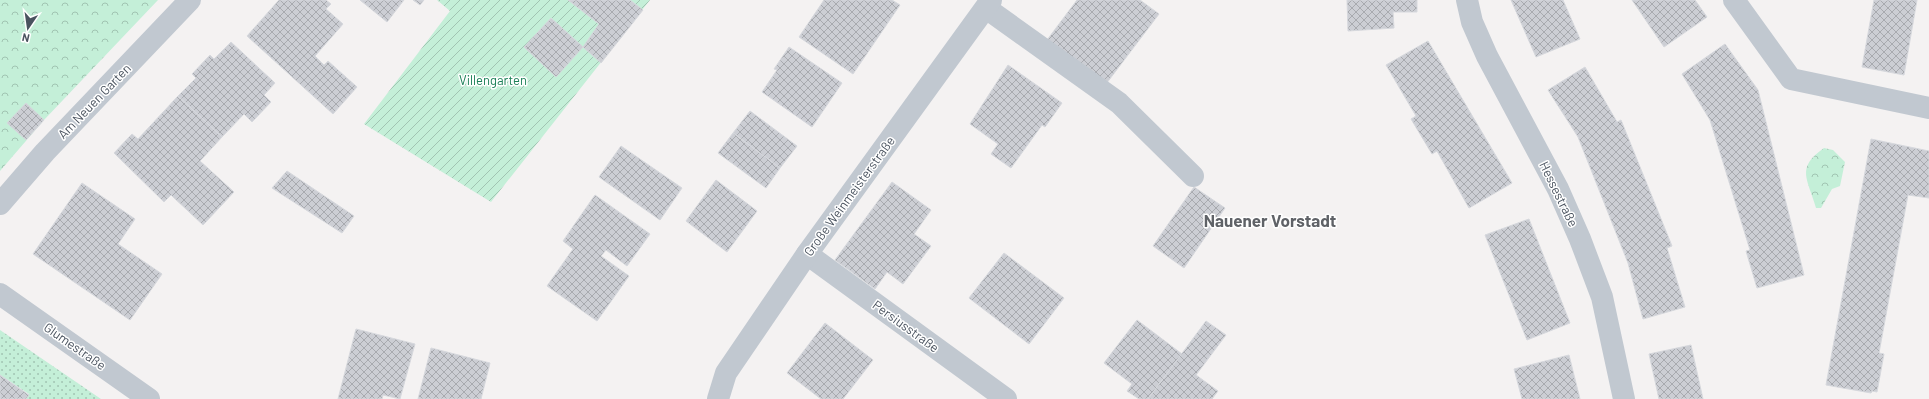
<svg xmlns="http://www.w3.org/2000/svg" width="1929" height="399" font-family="Barlow,sans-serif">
  <defs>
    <pattern id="grass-dots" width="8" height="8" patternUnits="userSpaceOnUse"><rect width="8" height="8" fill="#c4efd8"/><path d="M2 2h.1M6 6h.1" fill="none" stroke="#a1c4b2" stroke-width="1.8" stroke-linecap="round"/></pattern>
    <pattern id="forest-crowns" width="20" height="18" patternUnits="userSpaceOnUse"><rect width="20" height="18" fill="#c4efd8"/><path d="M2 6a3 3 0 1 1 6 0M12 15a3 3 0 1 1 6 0" fill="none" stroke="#a1c4b2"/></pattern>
    <pattern id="garden-furrows" width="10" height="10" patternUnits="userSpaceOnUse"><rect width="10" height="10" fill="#c4efd8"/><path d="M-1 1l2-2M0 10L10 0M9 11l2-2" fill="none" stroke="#a1c4b2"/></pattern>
    <pattern id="building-cross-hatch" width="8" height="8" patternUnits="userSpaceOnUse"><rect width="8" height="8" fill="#ccced4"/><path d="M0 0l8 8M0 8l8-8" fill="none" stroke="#a8aaaf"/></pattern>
  </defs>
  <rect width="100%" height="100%" fill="#f4f2f2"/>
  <!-- grass -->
  <polygon fill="url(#grass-dots)" points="0,330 101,399 26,399 29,394 0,375"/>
  <!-- forest -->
  <g fill="url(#forest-crowns)">
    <polygon points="0,0 158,0 44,120 0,171"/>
    <path d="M1824,148L1833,150L1845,162L1840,186L1832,189L1821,208H1816C1808,179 1795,168 1824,148Z"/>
  </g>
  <!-- garden -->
  <polygon fill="url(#garden-furrows)" points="437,0 650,0 491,202 364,124 450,11"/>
  <!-- building -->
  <g fill="url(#building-cross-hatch)" stroke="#d6d8dd">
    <polygon points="279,0 326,0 331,4 326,9 343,24 315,56 324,65 328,61 357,87 333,114 247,36"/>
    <polygon points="360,0 404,0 387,22"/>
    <polygon points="413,0 424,0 420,5"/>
    <polygon points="568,0 630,0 643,10 601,63 583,47 599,24"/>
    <polygon points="824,0 892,0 900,5 853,74 799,37"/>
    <polygon points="1077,0 1140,0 1159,14 1106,84 1047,40"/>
    <polygon points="1347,0 1417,0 1417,12 1393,12 1394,28 1348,31"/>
    <polygon points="1511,0 1563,0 1580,39 1536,57"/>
    <polygon points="1632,0 1695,0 1707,17 1664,47"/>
    <polygon points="1874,0 1917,0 1904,75 1862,67"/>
    <polygon points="551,18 583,47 556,77 524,47"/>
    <polygon points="1428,41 1512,183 1469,208 1437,151 1432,154 1411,119 1416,116 1386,65"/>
    <polygon points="231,42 275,83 264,95 271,102 252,122 244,114 222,137 178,96 196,78 192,74 210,55 214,59"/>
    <polygon points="1725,44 1758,90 1804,275 1757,288 1746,251 1750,250 1710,120 1682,74"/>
    <polygon points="789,47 842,83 812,127 762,92 777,70 774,69"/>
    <polygon points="1008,65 1062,103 1045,127 1042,125 1011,168 991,154 998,144 970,124"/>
    <polygon points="1585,67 1617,122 1621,120 1672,246 1667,248 1685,307 1643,319 1628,263 1578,137 1548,90"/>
    <polygon points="178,96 222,137 200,161 234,192 203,225 171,195 164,202 114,153 132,134 138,139"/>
    <polygon points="26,103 44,120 26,140 7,123"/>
    <polygon points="750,111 797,146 780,168 733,133"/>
    <polygon points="733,133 780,168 766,188 718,153"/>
    <polygon points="1871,139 1929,151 1929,198 1908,195 1879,353 1884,354 1877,392 1872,391 1871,393 1826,385"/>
    <polygon points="621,146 682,188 660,220 599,177"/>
    <polygon points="287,171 354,216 342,233 272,188"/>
    <polygon points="716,180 757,211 727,252 686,221"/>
    <polygon points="892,182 931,210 914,234 931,246 903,284 887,272 875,289 835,260"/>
    <polygon points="82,183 135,219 118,244 162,274 130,320 33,254"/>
    <polygon points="1194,187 1225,208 1184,268 1153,246"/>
    <polygon points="595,195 650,234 627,266 606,250 601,256 629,276 597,321 547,286 573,249 563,241"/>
    <polygon points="1529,219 1570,323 1527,340 1485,235"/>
    <polygon points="1004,253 1064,298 1029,344 969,298"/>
    <polygon points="1137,320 1182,354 1148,399 1139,399 1127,391 1132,384 1104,363"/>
    <polygon points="1206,321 1226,335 1196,375 1218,391 1212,399 1148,399"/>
    <polygon points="825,323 873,360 843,399 821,399 787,373"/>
    <polygon points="356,329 415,344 400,399 383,395 382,399 338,399"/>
    <polygon points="1691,345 1703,399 1659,399 1649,354"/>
    <polygon points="431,348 490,363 481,399 418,399"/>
    <polygon points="1569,355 1580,399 1522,399 1514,369"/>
    <polygon points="0,375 29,395 26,399 0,399"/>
  </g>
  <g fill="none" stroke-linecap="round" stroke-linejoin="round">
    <!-- minor -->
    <g stroke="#c1c8d0" stroke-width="22">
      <polyline points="1467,0 1472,22 1487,56 1558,189 1580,239 1602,297 1624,399"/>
      <polyline points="1734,0 1791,79 1929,108"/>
      <polyline points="986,8 1119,103 1193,176"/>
      <polyline points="0,204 45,152 190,0"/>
      <polyline points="807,254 1006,399"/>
      <polyline points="0,294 149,399"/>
      <polyline points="718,399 726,373 807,254 991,0"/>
    </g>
  </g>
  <g text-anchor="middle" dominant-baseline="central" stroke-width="3" stroke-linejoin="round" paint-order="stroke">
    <!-- park labels -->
    <g font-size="13" fill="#1b8057" stroke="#fff">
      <text x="493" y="80">Villengarten</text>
    </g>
    <!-- street labels -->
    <g font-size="13" fill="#4a535f" stroke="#fff">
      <text transform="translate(94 101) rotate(-46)">Am Neuen Garten</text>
      <text transform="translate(1559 194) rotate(64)">Hessestraße</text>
      <text transform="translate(849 196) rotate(-54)">Große Weinmeisterstraße</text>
      <text transform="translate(906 326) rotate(36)">Persiusstraße</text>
      <text transform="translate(75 346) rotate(35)">Glumestraße</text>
    </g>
    <!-- district labels -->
    <g font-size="17" font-weight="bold" fill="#5f6267" stroke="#fff">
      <text x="1270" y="220">Nauener Vorstadt</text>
    </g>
  </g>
  <!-- north arrow -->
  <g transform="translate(28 28) rotate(193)" stroke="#ffffff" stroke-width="3" paint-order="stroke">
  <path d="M0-3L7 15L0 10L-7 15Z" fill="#4a535f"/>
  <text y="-6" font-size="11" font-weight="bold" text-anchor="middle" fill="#4a535f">N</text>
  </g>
</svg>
